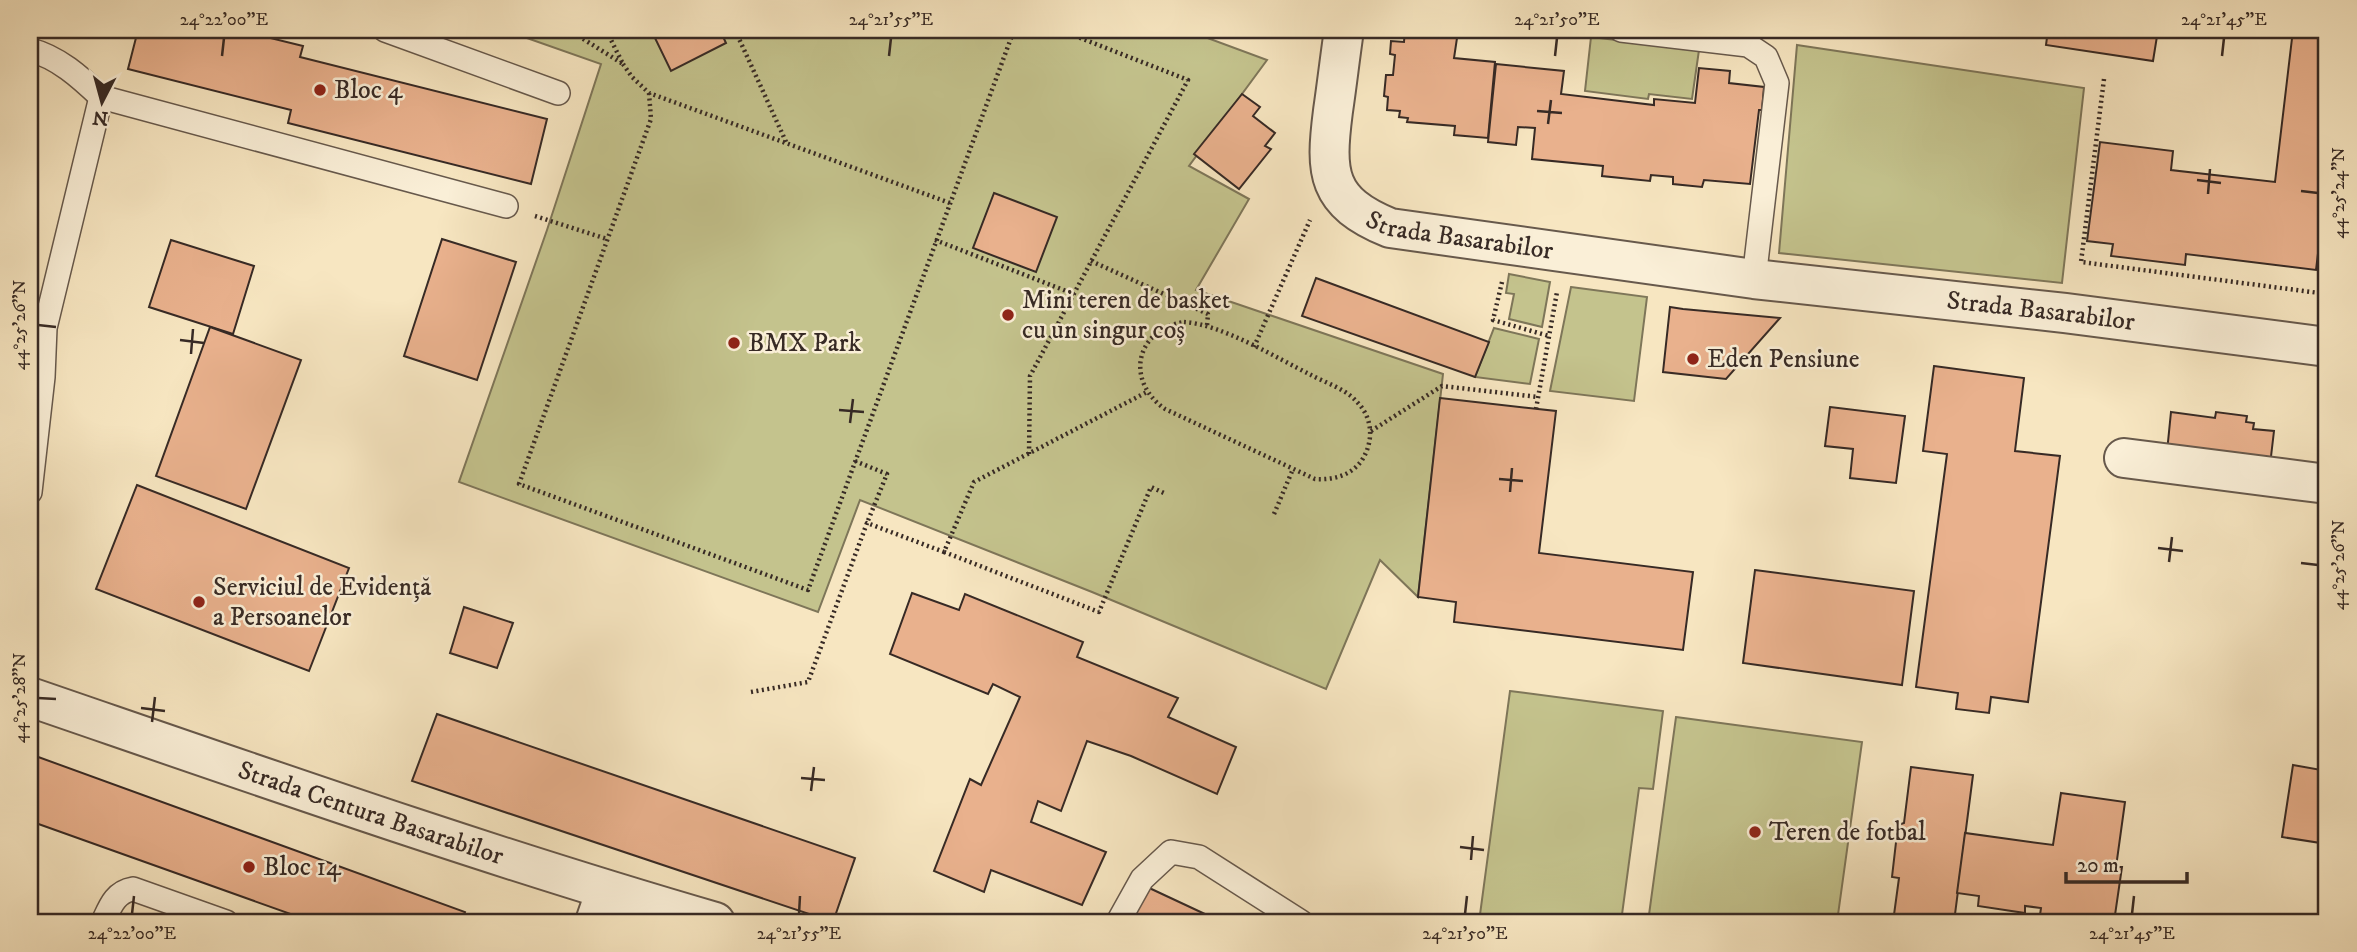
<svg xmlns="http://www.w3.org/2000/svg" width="2357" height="952" font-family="'IM FELL DW Pica',serif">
  <rect width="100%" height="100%" fill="#f7e6c1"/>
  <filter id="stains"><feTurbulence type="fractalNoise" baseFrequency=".00286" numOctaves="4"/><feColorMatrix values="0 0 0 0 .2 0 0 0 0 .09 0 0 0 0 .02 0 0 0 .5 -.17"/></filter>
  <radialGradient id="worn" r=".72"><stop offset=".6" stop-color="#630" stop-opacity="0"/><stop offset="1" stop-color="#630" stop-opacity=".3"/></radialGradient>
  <!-- green -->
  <g fill="#c4c38d" stroke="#7e7659" stroke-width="2">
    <polygon points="504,30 1186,30 1267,60 1189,166 1249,199 1196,290 1443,374 1418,597 1380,560 1326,689 1092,592 860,500 818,612 459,482 547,230 601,64"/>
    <polygon points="1591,37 1699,50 1692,99 1649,94 1648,99 1585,91"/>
    <polygon points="1797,45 2084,88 2062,283 1779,253"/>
    <polygon points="1509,274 1550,282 1542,327 1509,319 1514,294 1506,293"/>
    <polygon points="1571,287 1647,297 1634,401 1550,391"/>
    <polygon points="1494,328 1539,339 1530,384 1475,377"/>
    <polygon points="1510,691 1663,711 1653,789 1639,788 1621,922 1479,922"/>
    <polygon points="1676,717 1862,742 1837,922 1648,922"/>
  </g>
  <!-- building -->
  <g fill="#e9b18d" stroke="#372a25" stroke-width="2">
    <polygon points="138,30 238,30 303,46 300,57 547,119 531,184 288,123 291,110 128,69"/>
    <polygon points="667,30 720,30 726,43 671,71 654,36"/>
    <polygon points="1279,30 1319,30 1318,37 1279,32"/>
    <polygon points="1405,30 1476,30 1475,36 1470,35 1470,38 1457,38 1454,58 1495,62 1488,138 1454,135 1455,126 1407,122 1408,118 1399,117 1400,111 1387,110 1388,97 1384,96 1386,75 1393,75 1395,55 1390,54 1391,41 1404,42"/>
    <polygon points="1930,30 1965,30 1964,35"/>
    <polygon points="2048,30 2158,30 2153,61 2046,45"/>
    <polygon points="2293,30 2327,30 2327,246 2319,245 2316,270 2186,254 2185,265 2111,256 2113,244 2087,241 2100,142 2173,151 2171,170 2275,182"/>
    <polygon points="1496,64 1564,71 1561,94 1654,105 1654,99 1695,103 1699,68 1730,71 1729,83 1764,87 1762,110 1759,110 1750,184 1704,180 1702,187 1673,184 1673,177 1651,175 1650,181 1602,176 1603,166 1532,159 1535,128 1518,127 1516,145 1488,142"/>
    <polygon points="1242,94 1260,107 1253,116 1275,133 1265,146 1271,149 1239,189 1194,154"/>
    <polygon points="994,193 1057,217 1036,272 973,248"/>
    <polygon points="442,239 516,262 477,380 404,356"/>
    <polygon points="171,240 254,266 233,334 149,307"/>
    <polygon points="1316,278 1489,342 1475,377 1302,316"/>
    <polygon points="1670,307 1683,309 1780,318 1726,379 1663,372"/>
    <polygon points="210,327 301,360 246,509 156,476"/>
    <polygon points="1934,366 2024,378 2015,451 2060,456 2028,702 1991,697 1989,713 1956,709 1958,693 1916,687 1947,454 1923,451"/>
    <polygon points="1440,398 1556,411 1539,553 1693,572 1683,650 1454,622 1456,602 1418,597"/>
    <polygon points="1830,407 1905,416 1896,483 1850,478 1853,449 1825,446"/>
    <polygon points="2171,412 2215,418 2216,412 2247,416 2246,422 2254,423 2253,429 2274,431 2270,465 2167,452"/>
    <polygon points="137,485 349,568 309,671 96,589"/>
    <polygon points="1755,570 1914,591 1902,685 1743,663"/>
    <polygon points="912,593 959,610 965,594 1083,642 1077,657 1178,698 1168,717 1236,747 1217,794 1131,756 1087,741 1061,811 1038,801 1031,822 1106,852 1082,905 991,870 984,892 934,871 970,779 981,785 1020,697 993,684 988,694 890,654"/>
    <polygon points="464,607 513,623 497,668 450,653"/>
    <polygon points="437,714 855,858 833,922 412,781"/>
    <polygon points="30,754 465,912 462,922 313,922 30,821"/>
    <polygon points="2293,765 2327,771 2327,844 2282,837"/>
    <polygon points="1911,767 1973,775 1954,922 1893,922 1899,878 1892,877 1898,825 1904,823"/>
    <polygon points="2061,793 2125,802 2116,867 2122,867 2114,922 2039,922 2041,908 2025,906 2025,913 1978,906 1979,896 1957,893 1965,833 2053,845"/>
    <polygon points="1145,886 1222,922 1124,922"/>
  </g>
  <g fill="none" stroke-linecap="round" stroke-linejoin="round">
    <defs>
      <g id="lane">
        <polyline points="385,30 558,93"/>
        <polyline points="1621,30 1748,45 1766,57 1777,83 1754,279"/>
        <path d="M30,50C58,57 80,77 101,97L506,206"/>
        <polyline points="30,492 43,377 45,328 101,97"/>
        <path d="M103,922C110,907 115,892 133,889L226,922"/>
        <polyline points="1118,922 1142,879 1171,852 1199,857 1301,922"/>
      </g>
      <g id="street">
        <path id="s1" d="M1344,30C1340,57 1337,84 1333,111C1325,173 1326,202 1390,228L1754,279L2065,313L2327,347"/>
        <polyline points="2124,458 2327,484"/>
        <path id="s2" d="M30,697C257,775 484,855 715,922"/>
        <polyline points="595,922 606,890"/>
      </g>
    </defs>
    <!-- lane casing -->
    <use href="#lane" stroke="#67594c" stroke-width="26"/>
    <!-- street casing -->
    <use href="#street" stroke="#67594c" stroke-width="42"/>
    <!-- path -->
    <g stroke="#372a25" stroke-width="4.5" stroke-dasharray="2 3.5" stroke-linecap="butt">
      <polyline points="569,30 623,64 606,30"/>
      <polyline points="735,30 787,144"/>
      <polyline points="623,64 632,77 649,93 950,203"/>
      <polyline points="2104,79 2081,262 2327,294"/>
      <polyline points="649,93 651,119 519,484 808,590 1014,30"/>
      <polyline points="535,216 607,239"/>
      <polyline points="935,240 1074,294"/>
      <polyline points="1091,261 1208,314 1207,326"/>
      <polyline points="1502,282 1493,320 1549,336"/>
      <path d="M1184,322C1221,324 1277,358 1311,375C1326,383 1346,389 1357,402C1373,418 1374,441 1362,460C1351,476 1333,480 1315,479L1165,409C1125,381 1135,330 1184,322Z"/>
      <polyline points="1254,347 1310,220"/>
      <polyline points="1536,409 1557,292"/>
      <polyline points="1371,431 1442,386 1538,397"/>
      <polyline points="1029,454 1030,376 1188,80 1060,30"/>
      <polyline points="855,461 887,474 867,523"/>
      <polyline points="1274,514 1293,469"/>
      <polyline points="944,552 1099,612 1151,487 1166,494"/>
      <polyline points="751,692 808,682 867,523 944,552 974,482 1147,392"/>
    </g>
    <!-- lane -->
    <use href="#lane" stroke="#faefd7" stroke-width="23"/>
    <!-- street -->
    <use href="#street" stroke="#faefd7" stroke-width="38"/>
  </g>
  <!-- ticks -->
  <path fill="none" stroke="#372a25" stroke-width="2.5" d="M222,56L224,38M889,56L891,38M1555,56L1557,38M2222,56L2224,38M1537,111L1562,113M1548,124L1551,100M2197,180L2221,183M2301,191L2318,193M2208,194L2210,169M38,325L56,327M180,340L204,343M191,354L193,329M839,410L864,412M850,423L853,399M1499,479L1523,481M1510,492L1512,468M2158,548L2183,551M2169,562L2172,537M2301,563L2318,565M38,698L56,699M141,708L165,711M152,722L155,697M801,778L825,780M811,791L814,767M1460,847L1484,850M1471,860L1473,836M132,914L134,896M799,914L800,896M1465,914L1467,896M2132,914L2134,896"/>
  <!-- markers -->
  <g fill="#8f2418" stroke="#faefd7" stroke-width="2.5">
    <circle cx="320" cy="90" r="7"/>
    <circle cx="1008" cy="315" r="7"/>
    <circle cx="734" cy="343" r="7"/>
    <circle cx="1693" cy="359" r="7"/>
    <circle cx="199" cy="602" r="7"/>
    <circle cx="1755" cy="832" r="7"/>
    <circle cx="249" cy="867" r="7"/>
  </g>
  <g text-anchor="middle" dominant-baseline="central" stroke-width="5" stroke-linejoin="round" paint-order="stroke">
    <!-- poi labels -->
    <g font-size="26" fill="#372a25" stroke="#faefd7" text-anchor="start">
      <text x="334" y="90">Bloc 4</text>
      <text x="1022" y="300">Mini teren de basket<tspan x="1022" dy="30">cu un singur coș</tspan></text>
      <text x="748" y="343">BMX Park</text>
      <text x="1707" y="359">Eden Pensiune</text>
      <text x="213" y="587">Serviciul de Evidență<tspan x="213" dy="30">a Persoanelor</tspan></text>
      <text x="1769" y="832">Teren de fotbal</text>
      <text x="263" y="867">Bloc 14</text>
    </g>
    <!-- street labels -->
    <g font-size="26" fill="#372a25" stroke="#faefd7">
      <text stroke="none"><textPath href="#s1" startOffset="298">Strada Basarabilor</textPath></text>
      <text stroke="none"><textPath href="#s1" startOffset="884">Strada Basarabilor</textPath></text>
      <text stroke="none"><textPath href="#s2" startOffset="360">Strada Centura Basarabilor</textPath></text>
    </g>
  </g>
  <!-- margin -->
  <rect width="2357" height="952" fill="none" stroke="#f7e6c1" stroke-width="77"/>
  <!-- north arrow -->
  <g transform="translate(102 102) rotate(186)" stroke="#faefd7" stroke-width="5" paint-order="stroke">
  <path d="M0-5L12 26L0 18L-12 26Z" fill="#372a25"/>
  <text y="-10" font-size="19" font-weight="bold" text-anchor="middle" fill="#372a25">N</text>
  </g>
  <!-- scale -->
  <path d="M2066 872v10h121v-10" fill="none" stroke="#372a25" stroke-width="3.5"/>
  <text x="2077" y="872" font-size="21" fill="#372a25" stroke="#faefd7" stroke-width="5" paint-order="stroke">20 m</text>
  <rect x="38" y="38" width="2280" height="876" fill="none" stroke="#372a25" stroke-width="2.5"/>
  <g font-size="18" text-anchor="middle" fill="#372a25">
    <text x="224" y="25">24°22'00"E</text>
    <text x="891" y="25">24°21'55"E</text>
    <text x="1557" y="25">24°21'50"E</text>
    <text x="2224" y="25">24°21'45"E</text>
    <text transform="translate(2338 193) rotate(-90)" y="6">44°25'24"N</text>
    <text transform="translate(19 325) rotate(-90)" y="6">44°25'26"N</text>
    <text transform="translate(2338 565) rotate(-90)" y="6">44°25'26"N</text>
    <text transform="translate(19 698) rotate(-90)" y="6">44°25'28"N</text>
    <text x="132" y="939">24°22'00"E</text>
    <text x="799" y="939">24°21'55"E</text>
    <text x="1465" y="939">24°21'50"E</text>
    <text x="2132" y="939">24°21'45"E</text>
  </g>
  <rect width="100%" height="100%" filter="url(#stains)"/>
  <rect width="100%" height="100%" fill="url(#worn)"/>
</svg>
